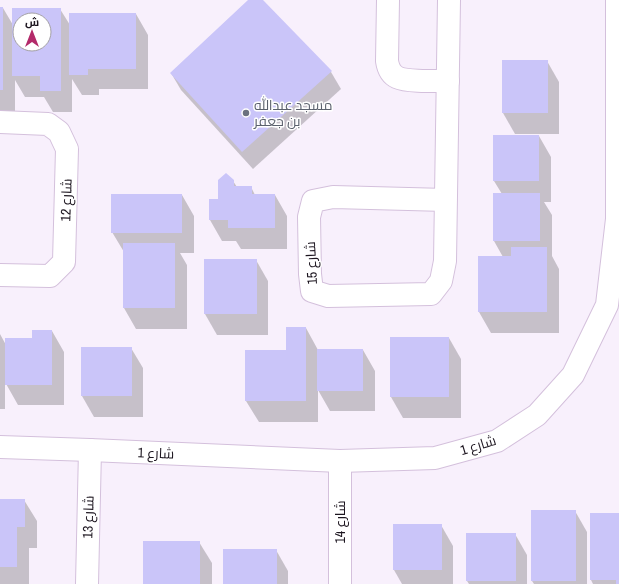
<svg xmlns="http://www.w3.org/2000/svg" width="619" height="584" font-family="'Archivo Narrow',Cairo,sans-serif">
  <rect width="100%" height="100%" fill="#f8f0fc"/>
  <!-- shadow -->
  <g fill="#0003" fill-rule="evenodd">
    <polygon points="249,0 262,0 331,72 341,89 253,169 181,90 171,73"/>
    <path d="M0,8H3L13,25V9H60L70,25L136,14L148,35V89H99V95H82L72,79V112H53L44,97H25L15,80V111H0ZM20,20H44V44H20Z"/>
    <polygon points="503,61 547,61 559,82 559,134 515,134 503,113"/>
    <polygon points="539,136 551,157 551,202 544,202 552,215 552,256 559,269 559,333 491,333 479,312 503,257 494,241 502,194 494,181"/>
    <polygon points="233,181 237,187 251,187 255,195 275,195 287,216 287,249 241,249 236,241 222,241 210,220 210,200 219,200"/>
    <polygon points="182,195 194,216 194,253 180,253 187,265 187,329 136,329 124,308 124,252 112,232"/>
    <polygon points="256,260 268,281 268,335 217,335 205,314"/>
    <polygon points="306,328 318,350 363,350 375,371 375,411 330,411 318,390 318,422 259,422 246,401"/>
    <polygon points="52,331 64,352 64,405 18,405 5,382 5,409 0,409 0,334 6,345 33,339"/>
    <polygon points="391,338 449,338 461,359 461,418 403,418 391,397"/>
    <polygon points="131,348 143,368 143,417 94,417 82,396"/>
    <polygon points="0,500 24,500 37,521 37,548 29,548 29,584 0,584"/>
    <polygon points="532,511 575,511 587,532 587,584 534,584 532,581"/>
    <polygon points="591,514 619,514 619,584 593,584 591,580"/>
    <polygon points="441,525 453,546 453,584 402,584 394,570"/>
    <polygon points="467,534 515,534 527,555 527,584 469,584 467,581"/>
    <polygon points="199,542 212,563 212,584 144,584"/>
    <polygon points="276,550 288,571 288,584 224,584"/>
  </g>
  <!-- building -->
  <g fill="#cac5f9" fill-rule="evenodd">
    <polygon points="248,0 263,0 332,71 242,152 170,73"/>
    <rect x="0" y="7" width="3" height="83"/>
    <path d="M12,8H61V91H40V76H12ZM20,20H44V44H20Z"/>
    <polygon points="69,13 136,13 136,69 88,69 88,75 69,75"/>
    <rect x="502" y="60" width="46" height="53"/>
    <rect x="493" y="135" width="46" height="46"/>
    <polygon points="226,173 234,180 234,186 252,186 252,194 275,194 275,228 228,228 228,220 209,220 209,199 218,199 218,180"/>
    <rect x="493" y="193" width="47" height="48"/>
    <rect x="111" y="194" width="71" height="39"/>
    <rect x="123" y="243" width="52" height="65"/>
    <polygon points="511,247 547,247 547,312 478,312 478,256 511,256"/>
    <rect x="204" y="259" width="53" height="55"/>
    <polygon points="286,327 306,327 306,401 245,401 245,350 286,350"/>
    <polygon points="32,330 52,330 52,385 5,385 5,338 32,338"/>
    <rect x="390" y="337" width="59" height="60"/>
    <rect x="81" y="347" width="51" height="49"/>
    <rect x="317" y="349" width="46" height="42"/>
    <polygon points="0,499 25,499 25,527 17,527 17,567 0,567"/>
    <rect x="531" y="510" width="45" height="71"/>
    <polygon points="590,513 619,513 619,584 616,584 616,580 590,580"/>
    <rect x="393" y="524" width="49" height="46"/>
    <rect x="466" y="533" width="50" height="48"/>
    <rect x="143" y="541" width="57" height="43"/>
    <rect x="223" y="549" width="54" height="35"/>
  </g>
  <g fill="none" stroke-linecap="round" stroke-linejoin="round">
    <defs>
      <g id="minor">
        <path d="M388,0L387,61C390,81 404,80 422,81C430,81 439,81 448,81"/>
        <polyline points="0,122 48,124 59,132 67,149 64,262 50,276 0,275"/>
        <polyline points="446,200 333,197 313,201 309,217 310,274 312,291 328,296 431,294 441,281 445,261 449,0"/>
        <polyline points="0,447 90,450 340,461 435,458 497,441 537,415 573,375 607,305 617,219 617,0"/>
        <polyline points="87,584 90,450"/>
        <polyline points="340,584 340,461"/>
      </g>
    </defs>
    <!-- minor casing -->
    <use href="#minor" stroke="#d4c0dc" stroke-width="24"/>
    <!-- minor -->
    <use href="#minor" stroke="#fff" stroke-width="22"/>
  </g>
  <!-- markers -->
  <circle fill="#6b7280" stroke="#fff" stroke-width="1.5" cx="246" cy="113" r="4"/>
  <g text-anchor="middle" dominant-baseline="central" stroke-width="3" stroke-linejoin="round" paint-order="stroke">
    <!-- worship labels -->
    <g font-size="14" fill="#5b616d" stroke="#fff" text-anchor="start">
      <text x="254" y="105">مسجد عبدالله<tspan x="254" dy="16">بن جعفر</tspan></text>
    </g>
    <!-- street labels -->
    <g font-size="14" fill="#1c151f" stroke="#fff">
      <text transform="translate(66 200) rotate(-88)">شارع 12</text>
      <text transform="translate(311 263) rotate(-93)">شارع 15</text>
      <text transform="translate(478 445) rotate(-17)">شارع 1</text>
      <text transform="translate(156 453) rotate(2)">شارع 1</text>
      <text transform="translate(88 517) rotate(-88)">شارع 13</text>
      <text transform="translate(340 522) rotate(-90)">شارع 14</text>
    </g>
  </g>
  <!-- north arrow -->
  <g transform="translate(32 32)"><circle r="19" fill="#ffffff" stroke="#a4a1a5"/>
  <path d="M0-3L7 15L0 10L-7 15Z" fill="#b32a6a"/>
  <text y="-6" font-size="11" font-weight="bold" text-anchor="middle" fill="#1c151f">ش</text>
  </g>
</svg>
